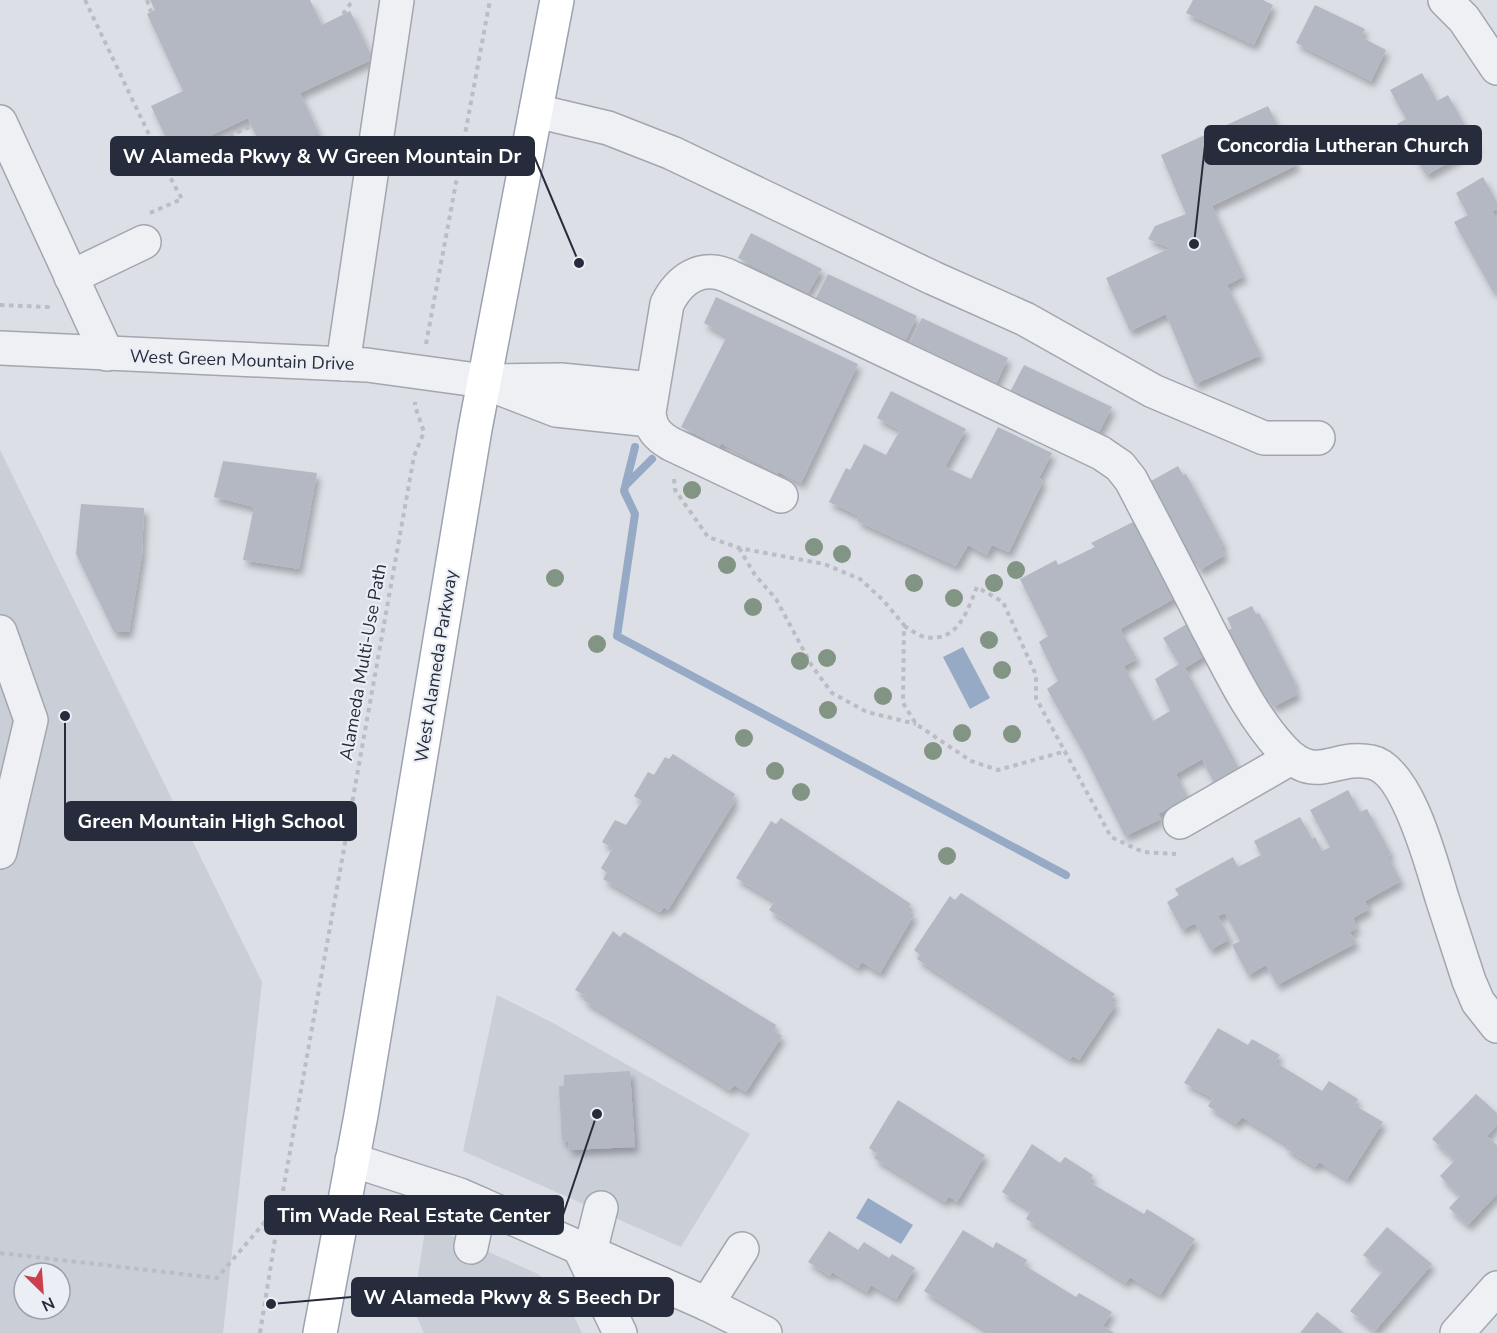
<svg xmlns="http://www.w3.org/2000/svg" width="1497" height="1333" font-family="'Nunito Sans',sans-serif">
  <defs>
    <filter id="shadow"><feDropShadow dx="3.5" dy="6" stdDeviation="3" flood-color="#0004"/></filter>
  </defs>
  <rect width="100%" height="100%" fill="#dcdfe6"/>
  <!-- built -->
  <g fill="#caced7" fill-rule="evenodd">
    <path d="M0,450L262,982L223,1333H0ZM24,1273H60V1309H24Z"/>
    <polygon points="497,995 553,1023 750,1134 681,1247 463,1151"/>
    <polygon points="431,1229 438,1230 536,1273 552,1283 565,1298 582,1333 424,1333 413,1308 425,1230"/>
  </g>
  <!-- water -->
  <g fill="#96aac6">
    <polygon points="963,647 990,698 970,709 943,657"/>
    <polygon points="868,1198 913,1225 901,1244 856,1218"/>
  </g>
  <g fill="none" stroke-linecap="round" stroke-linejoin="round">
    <!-- stream -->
    <g stroke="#96aac6" stroke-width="8">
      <polyline points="635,447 624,491 635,514 617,636 1066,875"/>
      <polyline points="627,484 652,459"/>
    </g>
  </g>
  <!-- building -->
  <g fill="#b3b8c2" filter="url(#shadow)">
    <polygon points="150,0 310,0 322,25 350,11 373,59 300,93 319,133 266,158 248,118 173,153 151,106 183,91 147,14 155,10"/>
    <polygon points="1193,0 1263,0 1273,5 1254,45 1186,13"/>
    <polygon points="1315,5 1365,29 1361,37 1386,50 1371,81 1296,43"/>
    <polygon points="1422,73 1437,101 1448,95 1477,147 1426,175 1397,124 1406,119 1390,90"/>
    <polygon points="1268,106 1297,165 1212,206 1244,276 1227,285 1261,355 1195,384 1166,314 1130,331 1106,278 1170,248 1148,239 1155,226 1186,214 1161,155"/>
    <polygon points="1483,177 1497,202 1497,209 1492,211 1497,220 1497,290 1493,292 1454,222 1468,215 1456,193"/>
    <polygon points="751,233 822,269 808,293 738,258"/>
    <polygon points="828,274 917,316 905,341 816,298"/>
    <polygon points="716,297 858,364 801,483 779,472 774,478 762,471 765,466 721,443 718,450 705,444 707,439 681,427 727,336 704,323"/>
    <polygon points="922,318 1008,358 995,386 909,344"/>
    <polygon points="1024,365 1112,407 1098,434 1010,392"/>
    <polygon points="891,391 966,429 945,467 971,479 998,427 1052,453 1039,478 1043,481 1009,552 992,545 987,555 968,545 956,566 857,521 859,516 829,502 846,468 850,470 864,444 886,455 900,430 877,418"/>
    <polygon points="223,461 317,473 299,569 243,560 254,507 214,497"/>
    <polygon points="1178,466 1183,475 1186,474 1224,545 1221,547 1225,555 1200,570 1193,559 1188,561 1152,493 1157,490 1151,481"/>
    <polygon points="81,504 144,508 142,555 129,632 114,632 76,554"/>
    <polygon points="1135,521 1177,597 1120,629 1137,659 1124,666 1153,721 1170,711 1155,679 1179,664 1163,638 1192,621 1206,655 1185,668 1240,770 1214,783 1202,759 1176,774 1188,798 1158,814 1161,819 1125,836 1084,754 1047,689 1058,681 1039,642 1048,636 1020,579 1056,560 1058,565 1095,547 1091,543"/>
    <polygon points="1252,606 1256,614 1259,613 1296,684 1294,685 1298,694 1273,707 1267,696 1263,698 1228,631 1232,628 1227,618"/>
    <polygon points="673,754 735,794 732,799 735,801 668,910 664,907 660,912 603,879 607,873 601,868 613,848 602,842 615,820 626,825 642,801 634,796 648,772 654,775 665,757 669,759"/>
    <polygon points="1348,790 1360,812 1367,809 1391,854 1388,856 1401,881 1365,901 1369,909 1353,918 1357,928 1350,932 1356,943 1277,985 1266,965 1248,975 1232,945 1240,941 1225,913 1218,916 1230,939 1210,950 1195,923 1182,930 1167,902 1179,895 1175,889 1233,857 1238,867 1261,855 1254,841 1300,817 1312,839 1315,837 1322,851 1330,847 1310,810"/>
    <polygon points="781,818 911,904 907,910 914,915 880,973 862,962 858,968 769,910 775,901 736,878 771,821 776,824"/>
    <polygon points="961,893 1115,994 1110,1000 1116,1004 1079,1060 1073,1056 1070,1059 917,959 920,955 914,950 950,896 955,900"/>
    <polygon points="613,931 620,937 624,932 776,1025 774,1031 782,1036 746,1092 734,1085 730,1090 583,1000 586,996 575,990"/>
    <polygon points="1218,1028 1248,1045 1252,1039 1280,1055 1275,1062 1322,1091 1329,1081 1358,1099 1354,1105 1383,1122 1347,1179 1319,1162 1315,1167 1285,1148 1288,1145 1242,1117 1236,1124 1208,1106 1213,1098 1184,1083"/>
    <polygon points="630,1071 635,1147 569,1150 568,1142 562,1141 559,1086 564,1086 564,1075"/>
    <polygon points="1476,1094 1497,1113 1497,1125 1487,1136 1497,1145 1497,1194 1468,1225 1449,1208 1460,1196 1440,1176 1455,1160 1432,1139"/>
    <polygon points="898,1100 985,1155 957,1202 949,1196 945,1202 874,1158 877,1154 869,1148"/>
    <polygon points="1032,1144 1060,1163 1065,1157 1093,1175 1089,1182 1144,1214 1147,1209 1195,1239 1160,1295 1130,1277 1126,1283 1026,1219 1031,1210 1002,1192"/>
    <polygon points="1387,1227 1432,1264 1375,1331 1350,1311 1383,1271 1363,1255"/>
    <polygon points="963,1230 993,1248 996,1242 1027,1260 1024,1265 1076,1297 1079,1293 1112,1312 1103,1326 1114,1333 991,1333 924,1291"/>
    <polygon points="829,1231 858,1250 864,1242 889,1258 892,1254 915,1268 896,1299 871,1285 867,1292 832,1272 830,1276 808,1262"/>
    <polygon points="1317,1312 1344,1333 1300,1333"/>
  </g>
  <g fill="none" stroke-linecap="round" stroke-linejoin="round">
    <defs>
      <g id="minor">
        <polyline points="1445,0 1464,19 1497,68"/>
        <polyline points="536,111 608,128 672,153 933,278 1025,319 1153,391 1264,438 1318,438"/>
        <polyline points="0,122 107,354"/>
        <polyline points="71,277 144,242"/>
        <polyline points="0,348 367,365 484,381 561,380 652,389"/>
        <polyline points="343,364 397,0"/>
        <polyline points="499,388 556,410 650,420"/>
        <path d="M781,496L671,444C657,436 650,428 649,412L667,304C679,280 700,265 726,275L1101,453L1120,466L1131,480C1157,530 1183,579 1208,629C1230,670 1250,714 1282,749C1316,786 1334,754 1371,762C1408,769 1432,866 1442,898C1451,926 1460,953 1469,981L1478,1002L1497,1026"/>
        <polyline points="0,632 31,720 0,852"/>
        <polyline points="1180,822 1291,758"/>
        <polyline points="352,1160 460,1195 707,1304 765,1333"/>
        <polyline points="471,1247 480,1204"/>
        <polyline points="579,1247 620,1333"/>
        <polyline points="590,1252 601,1208"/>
        <polyline points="707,1304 742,1249"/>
        <polyline points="1457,1333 1497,1288"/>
      </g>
      <polyline id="major" points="320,1333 361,1115 475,429 557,0"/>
    </defs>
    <!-- minor casing -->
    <use href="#minor" stroke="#a2a6af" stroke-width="36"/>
    <!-- major casing -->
    <use href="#major" stroke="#9ba2b1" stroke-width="36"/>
    <!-- path -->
    <g stroke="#babdc4" stroke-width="4" stroke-dasharray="4.5 4.5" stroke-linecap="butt">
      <polyline points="85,0 164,166"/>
      <polyline points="147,0 151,12"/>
      <polyline points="343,14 353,0"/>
      <polyline points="150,213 182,199 164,166 251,126"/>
      <polyline points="0,305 48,307 48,302"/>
      <polyline points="426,344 490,0"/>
      <polyline points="674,479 675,490 708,537 739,548 824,564 860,579 882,599 904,625 903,703 916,724 971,761 998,770 1066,751"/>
      <polyline points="739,548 755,575 776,599 812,666 832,693 867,712 916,724"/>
      <path d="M904,626C910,629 918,636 925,637C958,643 967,611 977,587L1003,602L1036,675V698L1111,837L1143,852L1176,854"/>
      <polyline points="0,1253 217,1278 281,1203"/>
      <polyline points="260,1333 281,1202 414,456 424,432 415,406 415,402"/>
    </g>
    <!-- minor -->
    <use href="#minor" stroke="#eef0f4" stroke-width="33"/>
    <!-- major -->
    <use href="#major" stroke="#fff" stroke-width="33"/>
  </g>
  <!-- trees -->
  <g fill="#829484">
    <circle cx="692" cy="490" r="9"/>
    <circle cx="814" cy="547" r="9"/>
    <circle cx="842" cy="554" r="9"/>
    <circle cx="727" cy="565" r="9"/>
    <circle cx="1016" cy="570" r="9"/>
    <circle cx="555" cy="578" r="9"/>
    <circle cx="914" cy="583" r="9"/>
    <circle cx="994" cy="583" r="9"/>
    <circle cx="954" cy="598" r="9"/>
    <circle cx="753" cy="607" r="9"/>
    <circle cx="989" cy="640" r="9"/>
    <circle cx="597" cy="644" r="9"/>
    <circle cx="827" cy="658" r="9"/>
    <circle cx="800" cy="661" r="9"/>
    <circle cx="1002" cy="670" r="9"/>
    <circle cx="883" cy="696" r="9"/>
    <circle cx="828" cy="710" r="9"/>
    <circle cx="962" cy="733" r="9"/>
    <circle cx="1012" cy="734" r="9"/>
    <circle cx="744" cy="738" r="9"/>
    <circle cx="933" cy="751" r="9"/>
    <circle cx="775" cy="771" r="9"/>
    <circle cx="801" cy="792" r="9"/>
    <circle cx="947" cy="856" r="9"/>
  </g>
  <g text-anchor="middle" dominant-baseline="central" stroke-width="4.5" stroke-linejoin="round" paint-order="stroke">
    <!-- street labels -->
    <g font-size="18" fill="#262c3b" stroke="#ebeef4">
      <text transform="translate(242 360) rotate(2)">West Green Mountain Drive</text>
      <text transform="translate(363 662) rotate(-80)">Alameda Multi-Use Path</text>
      <text transform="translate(436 666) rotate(-81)">West Alameda Parkway</text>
    </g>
  </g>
  <!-- callouts -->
  <path fill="none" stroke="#262c3b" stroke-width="2" d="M1194 244L1205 145M579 263L534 156M65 716L65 821M597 1114L563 1215M271 1304L352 1297"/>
  <g fill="#262c3b" stroke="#ebeef4" stroke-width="2">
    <circle cx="1194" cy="244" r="6"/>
    <circle cx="579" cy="263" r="6"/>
    <circle cx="65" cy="716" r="6"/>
    <circle cx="597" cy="1114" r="6"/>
    <circle cx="271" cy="1304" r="6"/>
  </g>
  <g fill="#262c3b" stroke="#262c3b" stroke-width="2">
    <rect x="1205" y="126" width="276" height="38" rx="6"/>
    <rect x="111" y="137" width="423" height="38" rx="6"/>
    <rect x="65" y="802" width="291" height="38" rx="6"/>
    <rect x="265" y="1196" width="298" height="38" rx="6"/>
    <rect x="352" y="1278" width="321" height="38" rx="6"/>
  </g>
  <g font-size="20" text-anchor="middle" font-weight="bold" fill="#fff">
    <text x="1343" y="152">Concordia Lutheran Church</text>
    <text x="322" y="163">W Alameda Pkwy &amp; W Green Mountain Dr</text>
    <text x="211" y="828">Green Mountain High School</text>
    <text x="414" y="1222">Tim Wade Real Estate Center</text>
    <text x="512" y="1304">W Alameda Pkwy &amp; S Beech Dr</text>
  </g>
  <!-- north arrow -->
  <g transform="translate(42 1291) rotate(155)"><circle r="28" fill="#ebeef4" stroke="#9ca0aa" stroke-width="1.5"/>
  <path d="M0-4.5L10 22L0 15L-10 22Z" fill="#cb404c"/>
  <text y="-9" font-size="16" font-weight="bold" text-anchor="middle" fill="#262c3b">N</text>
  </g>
</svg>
